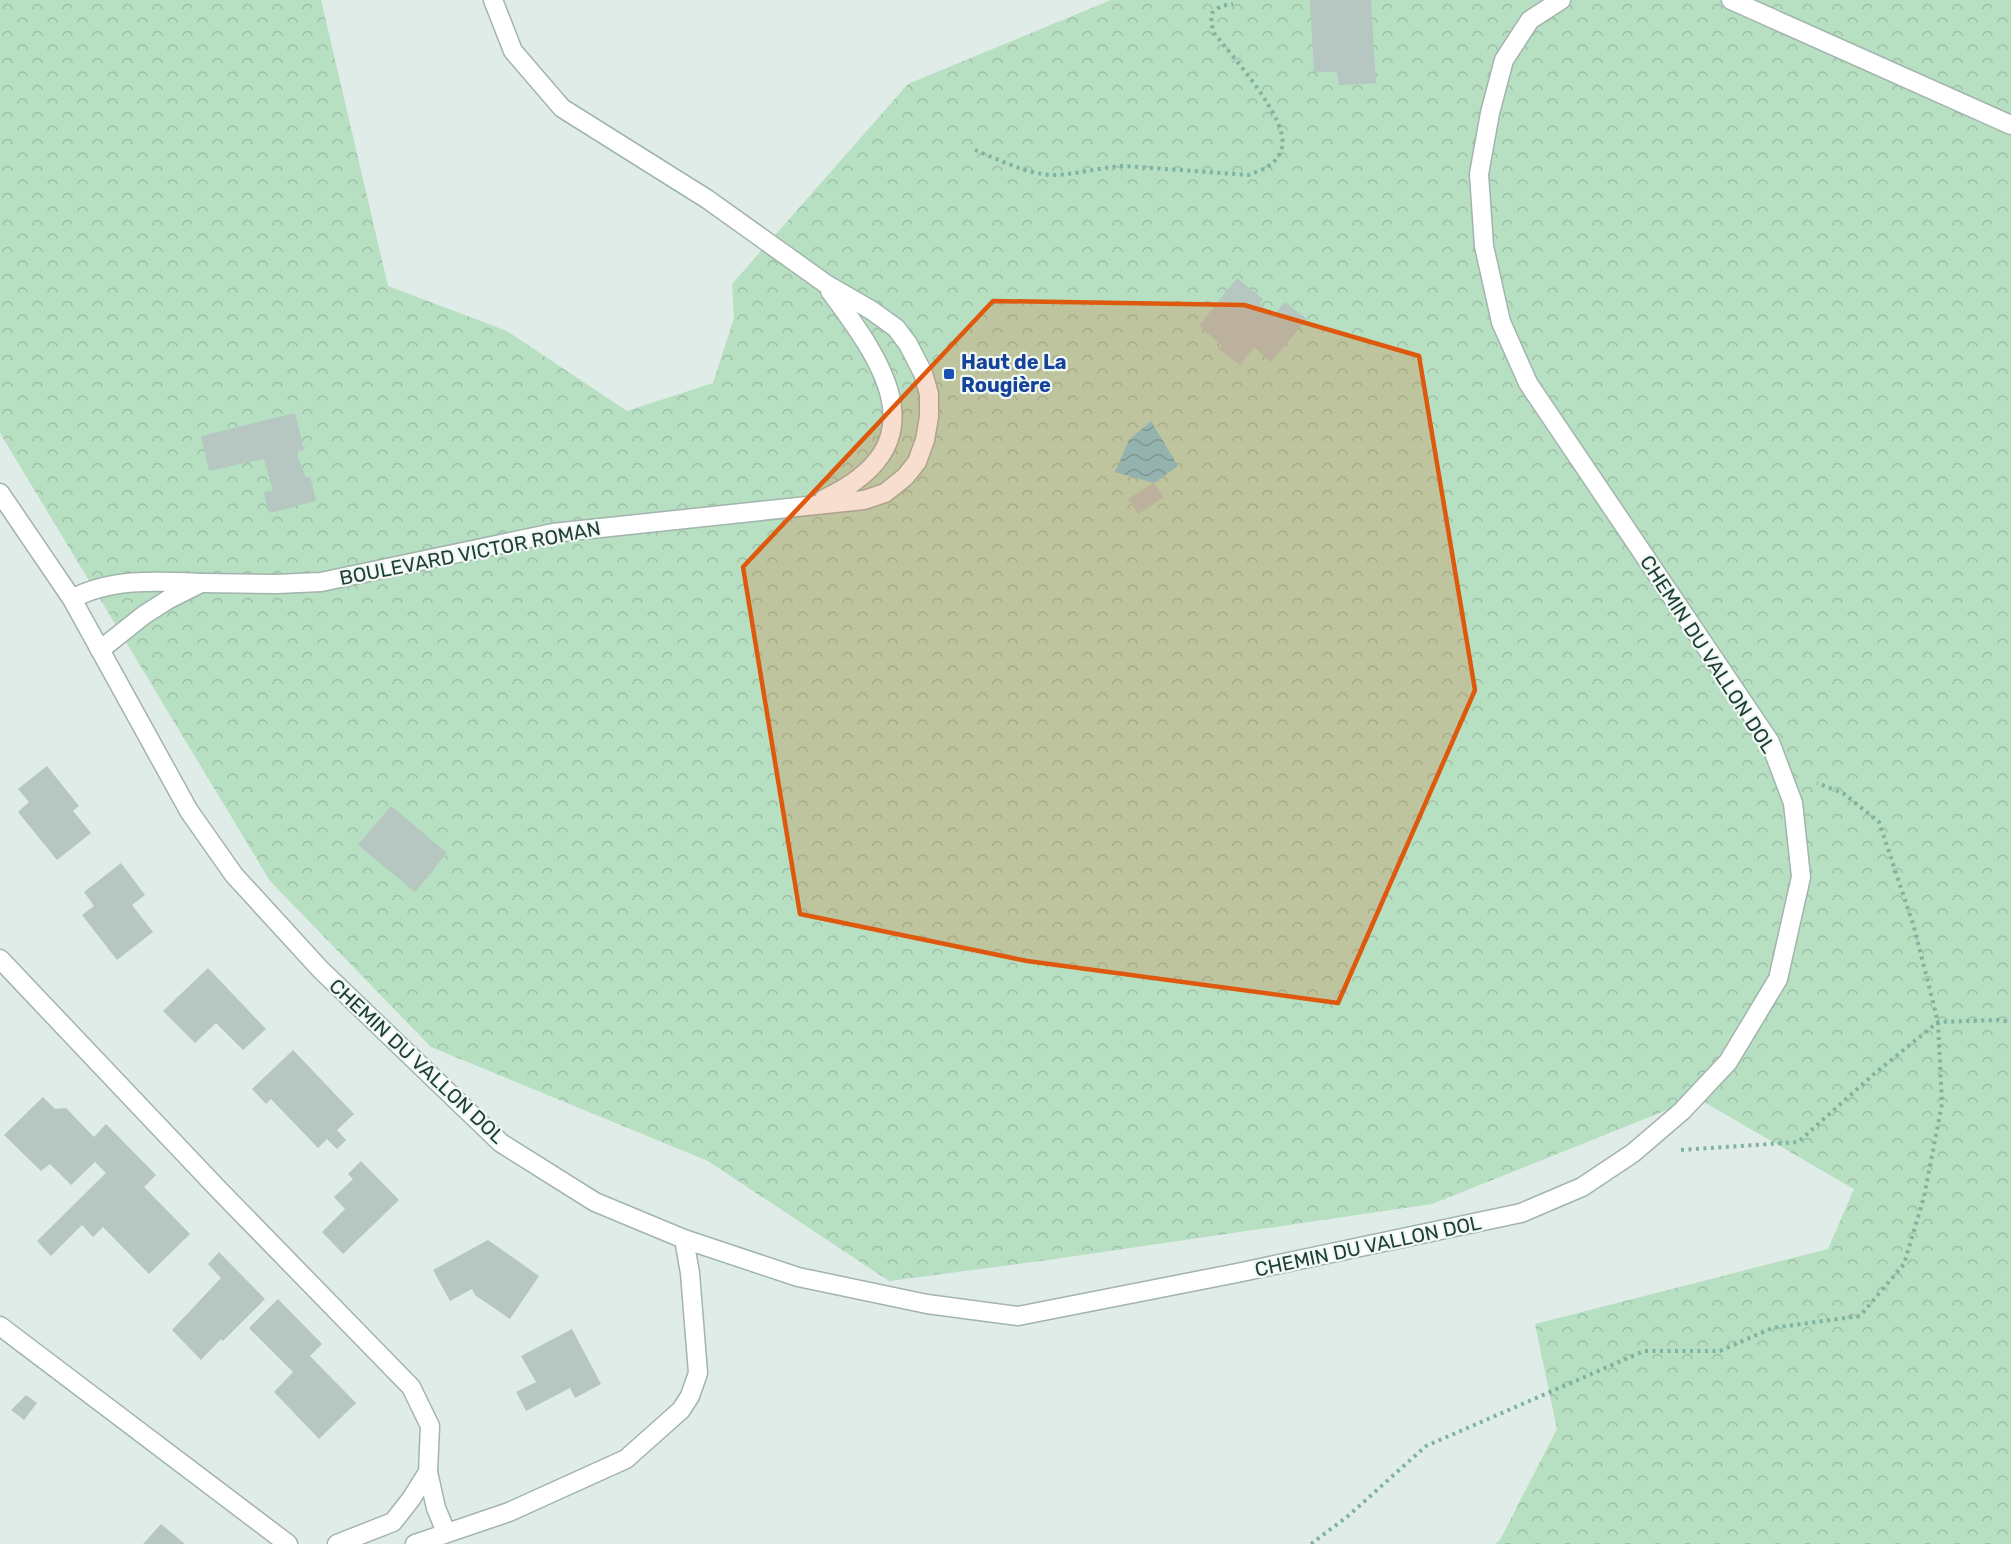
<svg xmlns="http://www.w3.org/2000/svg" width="2011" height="1544" font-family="Rubik,sans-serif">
  <defs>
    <pattern id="forest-crowns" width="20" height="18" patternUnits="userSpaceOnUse" patternTransform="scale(1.5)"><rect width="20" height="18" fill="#b7dfc1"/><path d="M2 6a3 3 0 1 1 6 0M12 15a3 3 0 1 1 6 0" fill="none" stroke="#9dc0a6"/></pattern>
    <pattern id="water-waves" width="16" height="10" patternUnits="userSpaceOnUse" patternTransform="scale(1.5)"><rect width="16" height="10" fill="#83cad6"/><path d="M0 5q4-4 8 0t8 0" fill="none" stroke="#6ba5ae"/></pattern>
  </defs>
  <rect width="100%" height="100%" fill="#e0ece7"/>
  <!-- forest -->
  <polygon fill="url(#forest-crowns)" points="0,0 321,0 388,286 507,331 627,411 713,383 734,318 732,284 908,84 1111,0 2011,0 2011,1544 1495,1544 1500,1540 1557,1429 1535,1324 1828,1249 1854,1189 1697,1098 1432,1204 1048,1260 889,1281 708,1161 431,1047 270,881 0,433"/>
  <!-- water -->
  <polygon fill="url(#water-waves)" points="1151,421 1178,466 1154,483 1115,472 1129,440"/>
  <!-- building -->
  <g fill="#b5c7c0">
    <polygon points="1310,0 1371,0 1376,83 1339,85 1337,72 1314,72"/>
    <polygon points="1237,278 1263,299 1260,304 1273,316 1285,302 1307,319 1271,362 1254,347 1240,365 1218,349 1222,345 1199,326"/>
    <polygon points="295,413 304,450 296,452 306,478 310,476 316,501 269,513 264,492 273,491 264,459 209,471 201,436"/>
    <polygon points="1154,483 1164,497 1138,514 1128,499"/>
    <polygon points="47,766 79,806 73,811 91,833 57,860 18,812 29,802 18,789"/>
    <polygon points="391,806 447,853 415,892 358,845"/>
    <polygon points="121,863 145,895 132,905 153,932 117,960 82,915 94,906 84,892"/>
    <polygon points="208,968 266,1029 243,1050 216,1023 195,1043 163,1011"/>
    <polygon points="293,1050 354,1114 337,1130 346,1140 337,1149 327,1139 318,1148 271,1099 266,1104 252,1089"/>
    <polygon points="43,1097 55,1109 66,1108 94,1137 106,1124 156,1175 144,1187 190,1234 149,1274 103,1227 93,1237 82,1225 51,1256 37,1241 106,1173 95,1162 71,1185 50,1164 41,1171 4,1135"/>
    <polygon points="361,1161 399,1200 343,1254 322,1232 345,1209 334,1197 353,1179 348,1174"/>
    <polygon points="488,1240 539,1276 510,1319 475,1295 472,1289 450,1301 433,1270"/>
    <polygon points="219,1252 265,1299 223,1341 221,1339 201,1360 172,1330 221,1278 208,1264"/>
    <polygon points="278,1299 322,1344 310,1356 356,1403 319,1439 274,1392 293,1372 249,1328"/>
    <polygon points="572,1329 601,1384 575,1398 570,1388 526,1411 516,1392 536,1382 521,1356"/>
    <polygon points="26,1395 37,1403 24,1420 11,1410"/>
    <polygon points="161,1524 185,1544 143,1544"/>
  </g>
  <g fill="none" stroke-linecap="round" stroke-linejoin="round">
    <defs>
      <g id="minor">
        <polyline points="1731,0 2011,125"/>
        <polyline points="0,493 72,599 189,811 234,875 321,970 501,1143 595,1202 684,1239 798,1277 927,1304 1018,1316 1237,1273 1521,1213 1582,1187 1633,1153 1682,1111 1728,1062 1778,979 1801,877 1793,803 1770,742 1528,383 1501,322 1484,246 1479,174 1490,113 1504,60 1530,20 1561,0"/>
        <path d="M824,499C939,445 887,367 830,291"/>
        <polyline points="201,583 277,584 321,582 553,533 864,500 885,493 905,477 917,462 925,440 929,417 929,394 923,373 908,344 896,328 871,310 826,284 707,199 562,108 513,51 493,0"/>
        <path d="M72,599C110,578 158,581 201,583L169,599L144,615L100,650"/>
        <polyline points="0,959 219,1190 411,1387 430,1426 428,1472 411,1499 393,1522 337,1544"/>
        <polyline points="0,1326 288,1544"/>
        <polyline points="428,1472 436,1508 446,1532"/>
        <polyline points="415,1544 509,1512 626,1459 681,1410 690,1396 698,1373 690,1273 684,1239"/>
      </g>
    </defs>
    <!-- minor casing -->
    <use href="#minor" stroke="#a2b4ae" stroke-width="21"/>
    <!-- path -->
    <g stroke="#7eb3a1" stroke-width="4" stroke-dasharray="3 4.5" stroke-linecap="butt">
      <path d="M975,150C1000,160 1028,175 1055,175C1079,174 1101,167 1125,166L1248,175C1262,170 1278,165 1282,147C1289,119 1232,56 1214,33L1211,23L1212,13L1221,6L1233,4"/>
      <polyline points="1681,1150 1798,1142 1874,1074 1938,1022 1997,1020 2011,1022"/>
      <polyline points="1311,1544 1348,1516 1426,1446 1644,1351 1720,1351 1772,1328 1860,1316 1904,1264 1924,1197 1942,1104 1938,1022 1914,927 1879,822 1843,793 1817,783"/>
    </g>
    <!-- minor -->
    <use href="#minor" stroke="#fff" stroke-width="18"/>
  </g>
  <!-- marked area -->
  <path fill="#de580e" fill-opacity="0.2" stroke="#de580e" stroke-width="4.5" stroke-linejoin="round" d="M993,301L1244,305L1419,356L1475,690L1338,1003L1027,961L800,914L743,567Z"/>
  <!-- markers -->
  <rect fill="#1a4fb4" stroke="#f1f9f5" stroke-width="2" x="943" y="368" width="12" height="12" rx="3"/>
  <g text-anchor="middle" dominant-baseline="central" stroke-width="4.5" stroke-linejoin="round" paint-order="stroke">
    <!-- transit labels -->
    <g font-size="20" font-weight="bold" fill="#164399" stroke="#f1f9f5" text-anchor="start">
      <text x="961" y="362">Haut de La<tspan x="961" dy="23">Rougière</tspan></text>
    </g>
    <!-- street labels -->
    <g font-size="20" fill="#1f3e35" stroke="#f1f9f5">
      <text transform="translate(470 553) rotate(-11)">BOULEVARD VICTOR ROMAN</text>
      <text transform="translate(1708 654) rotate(57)">CHEMIN DU VALLON DOL</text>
      <text transform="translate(417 1061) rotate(43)">CHEMIN DU VALLON DOL</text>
      <text transform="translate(1368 1246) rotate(-12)">CHEMIN DU VALLON DOL</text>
    </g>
  </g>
</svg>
